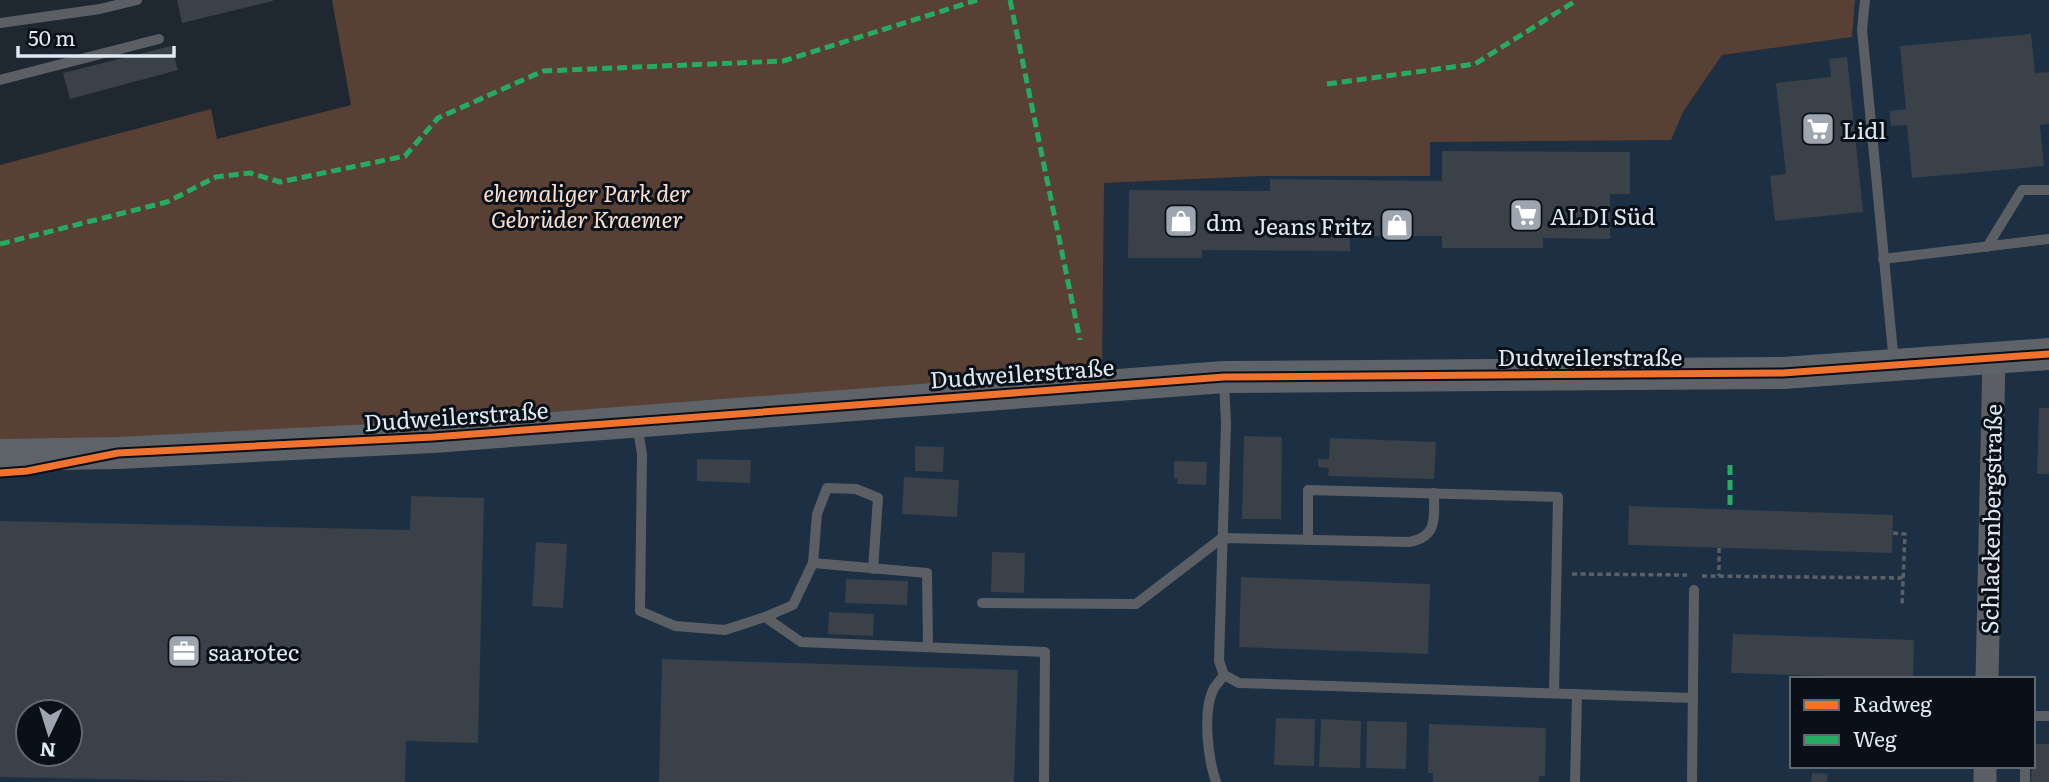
<svg xmlns="http://www.w3.org/2000/svg" width="2049" height="782" font-family="Literata,serif">
  <rect width="100%" height="100%" fill="#1f2831"/>
  <!-- built -->
  <path fill="#1c2f43" fill-rule="evenodd" d="M1855,0H2049V782H0V450L1102,373L1103,183L1261,176H1430V142L1671,140L1683,112L1722,55L1852,37ZM1792,679H2033V766H1792ZM28,712H70V754H28Z"/>
  <!-- green -->
  <polygon fill="#584034" points="332,0 1855,0 1852,37 1722,55 1683,112 1671,140 1430,142 1430,176 1261,176 1104,183 1102,374 0,450 0,165 211,109 217,139 351,105"/>
  <!-- building -->
  <g fill="#3a4149" fill-rule="evenodd">
    <polygon points="177,0 273,0 273,1 182,23"/>
    <polygon points="2031,34 2035,73 2049,72 2049,124 2040,125 2044,166 1912,178 1907,125 1891,126 1890,111 1906,109 1900,46"/>
    <polygon points="171,46 178,70 70,99 63,73"/>
    <polygon points="1847,57 1863,212 1775,221 1770,176 1786,174 1776,83 1831,77 1829,59"/>
    <polygon points="1442,151 1630,152 1630,194 1610,194 1610,239 1543,238 1543,248 1442,248 1442,236 1350,236 1350,251 1202,250 1202,258 1128,258 1129,190 1270,191 1270,179 1442,181"/>
    <polygon points="2039,408 2049,408 2049,474 2037,474"/>
    <polygon points="1244,436 1282,437 1281,519 1242,519"/>
    <polygon points="1330,438 1436,442 1434,479 1328,476 1329,468 1318,467 1318,459 1329,459"/>
    <polygon points="915,446 944,447 943,472 915,471"/>
    <polygon points="697,459 751,460 750,483 697,481"/>
    <polygon points="1174,461 1207,462 1206,485 1177,484 1178,479 1174,478"/>
    <polygon points="904,477 959,480 957,517 902,514"/>
    <path d="M411,496L484,498L478,743L406,741L405,782H249L0,777V521L410,530ZM28,712H70V754H28Z"/>
    <polygon points="1629,506 1893,515 1892,553 1628,545"/>
    <polygon points="536,542 567,544 563,608 532,606"/>
    <polygon points="992,552 1025,553 1024,593 991,592"/>
    <polygon points="1241,577 1430,584 1428,654 1239,647"/>
    <polygon points="846,579 908,581 907,605 845,603"/>
    <polygon points="829,612 874,614 873,636 828,634"/>
    <polygon points="1733,634 1914,640 1913,679 1731,673"/>
    <polygon points="662,659 1018,670 1014,782 659,782"/>
    <polygon points="1276,718 1315,719 1314,766 1274,765"/>
    <polygon points="1321,719 1361,721 1360,768 1319,767"/>
    <polygon points="1367,721 1407,722 1406,769 1366,768"/>
    <polygon points="1429,724 1546,728 1545,776 1539,776 1539,782 1433,782 1433,773 1428,773"/>
    <polygon points="2033,744 2049,744 2049,782 2031,782"/>
    <polygon points="1812,773 1828,774 1827,782 1811,782"/>
  </g>
  <g fill="none" stroke-linecap="round" stroke-linejoin="round">
    <!-- path -->
    <g stroke="#5b6066" stroke-width="3.5" stroke-dasharray="5 3.5" stroke-linecap="butt">
      <polyline points="1893,533 1905,534 1902,605"/>
      <polyline points="1719,548 1719,576"/>
      <polyline points="1572,574 1687,575"/>
      <polyline points="1702,576 1903,578"/>
    </g>
    <!-- lane -->
    <g stroke="#5b5f64" stroke-width="10">
      <polyline points="1865,0 1862,29 1894,363"/>
      <polyline points="0,23 100,9 137,0"/>
      <polyline points="0,80 159,39"/>
      <polyline points="1987,247 2022,190 2049,190"/>
      <polyline points="1883,259 2049,239"/>
      <polyline points="1224,380 1226,424 1219,661 1224,675 1239,683 1693,698"/>
      <polyline points="637,424 642,454 640,611 675,626 725,630 765,617 801,642 1045,652 1044,782"/>
      <polyline points="1308,540 1308,490 1558,497 1554,693"/>
      <polyline points="813,563 927,573 928,647"/>
      <path d="M982,603L1136,604L1222,538L1409,542C1438,537 1434,518 1434,493"/>
      <polyline points="765,617 793,605 813,563 817,514 827,488 856,489 878,498 873,569"/>
      <polyline points="2033,716 2049,716"/>
      <path d="M1216,782C1208,759 1202,710 1214,688C1217,684 1221,679 1224,675"/>
      <polyline points="1575,782 1577,694"/>
      <polyline points="1692,782 1694,590"/>
      <polyline points="2025,782 2025,766"/>
    </g>
    <!-- street -->
    <g stroke="#5b5f64" stroke-width="23">
      <polyline points="1987,679 1994,358"/>
      <polyline points="1985,782 1985,766"/>
    </g>
    <!-- secondary -->
    <polyline stroke="#5d6368" stroke-width="32" points="0,455 118,453 433,437 1224,377 1783,373 2049,354"/>
    <!-- quiet -->
    <g stroke="#26ab63" stroke-width="5" stroke-dasharray="10 5" stroke-linecap="butt">
      <polyline points="1010,0 1080,340"/>
      <polyline points="1327,84 1475,64 1577,0"/>
      <polyline points="0,244 167,202 216,177 250,173 280,182 405,156 438,118 543,71 783,61 977,0"/>
      <polyline points="1730,465 1730,510"/>
    </g>
    <defs>
      <polyline id="cycleway" points="0,473 27,471 118,453 433,437 1224,377 1783,373 2049,354"/>
    </defs>
    <!-- cycleway casing -->
    <use href="#cycleway" stroke="#091017" stroke-width="11"/>
    <!-- cycleway -->
    <use href="#cycleway" stroke="#ef722f" stroke-width="7"/>
  </g>
  <!-- icons -->
  <defs>
    <symbol id="supermarket-square" viewBox="-11 -11 22 22"><rect x="-9" y="-9" width="18" height="18" rx="4" fill="#9ca5b0" stroke="#091017"/><path d="M-6-5.5h2.5l.6 2H6L4.5 2H-2.5L-4.4-4H-6ZM-1.5 3.2a1.3 1.3 0 1 0 .1 0ZM3 3.2a1.3 1.3 0 1 0 .1 0Z" fill="#fff"/></symbol>
    <symbol id="shop-square" viewBox="-11 -11 22 22"><rect x="-9" y="-9" width="18" height="18" rx="4" fill="#9ca5b0" stroke="#091017"/><path d="M-5-2.5h2.3a2.7 3.5 0 0 1 5.4 0H5L5.5 6h-11ZM-1.5-2.5h3a1.5 2.3 0 0 0-3 0Z" fill="#fff"/></symbol>
    <symbol id="office-square" viewBox="-11 -11 22 22"><rect x="-9" y="-9" width="18" height="18" rx="4" fill="#9ca5b0" stroke="#091017"/><path d="M-6-3h4V-5.5h4V-3h4V5H-6ZM-1-4.5V-3h2v-1.5ZM-6 0V1H6V0Z" fill="#fff"/></symbol>
  </defs>
  <g fill-rule="evenodd">
    <use href="#supermarket-square" x="1799" y="110" width="38" height="38"/>
    <use href="#supermarket-square" x="1507" y="196" width="38" height="38"/>
    <use href="#shop-square" x="1162" y="202" width="38" height="38"/>
    <use href="#shop-square" x="1378" y="206" width="38" height="38"/>
    <use href="#office-square" x="165" y="632" width="38" height="38"/>
  </g>
  <g text-anchor="middle" dominant-baseline="central" stroke-width="6" stroke-linejoin="round" paint-order="stroke">
    <!-- poi labels -->
    <g font-size="23" fill="#dfe9f4" stroke="#091017" text-anchor="start">
      <text x="1842" y="129">Lidl</text>
      <text x="1550" y="215">ALDI Süd</text>
      <text x="1206" y="221">dm</text>
      <text x="1372" y="225" text-anchor="end">Jeans Fritz</text>
      <text x="208" y="651">saarotec</text>
    </g>
    <!-- park labels -->
    <g font-size="23" font-style="italic" fill="#f9ded0" stroke="#091017">
      <text x="587" y="192">ehemaliger Park der<tspan x="587" dy="26">Gebrüder Kraemer</tspan></text>
    </g>
    <!-- street labels -->
    <g font-size="23" fill="#dfe9f4" stroke="#091017">
      <text x="1590" y="356">Dudweilerstraße</text>
      <text transform="translate(1022 372) rotate(-4)">Dudweilerstraße</text>
      <text transform="translate(456 415) rotate(-4)">Dudweilerstraße</text>
      <text transform="translate(1990 519) rotate(-89)">Schlackenbergstraße</text>
    </g>
  </g>
  <!-- legend -->
  <rect x="1790" y="677" width="245" height="91" fill="#091017" stroke="#5f676f" stroke-width="2"/>
  <rect x="1804" y="700" width="35" height="10" fill="#ef722f" stroke="#5f676f" stroke-width="2"/>
  <text x="1853" y="712" font-size="21" fill="#dfe9f4">Radweg</text>
  <rect x="1804" y="735" width="35" height="10" fill="#26ab63" stroke="#5f676f" stroke-width="2"/>
  <text x="1853" y="747" font-size="21" fill="#dfe9f4">Weg</text>
  <!-- north arrow -->
  <g transform="translate(49 733) rotate(184)"><circle r="33" fill="#091017" stroke="#5f676f" stroke-width="2"/>
  <path d="M0-5L12 26L0 18L-12 26Z" fill="#9ca5b0"/>
  <text y="-10" font-size="19" font-weight="bold" text-anchor="middle" fill="#dfe9f4">N</text>
  </g>
  <!-- scale -->
  <path d="M18 46v10h156v-10" fill="none" stroke="#dfe9f4" stroke-width="3.5"/>
  <text x="28" y="46" font-size="21" fill="#dfe9f4" stroke="#091017" stroke-width="5" paint-order="stroke">50 m</text>
</svg>
